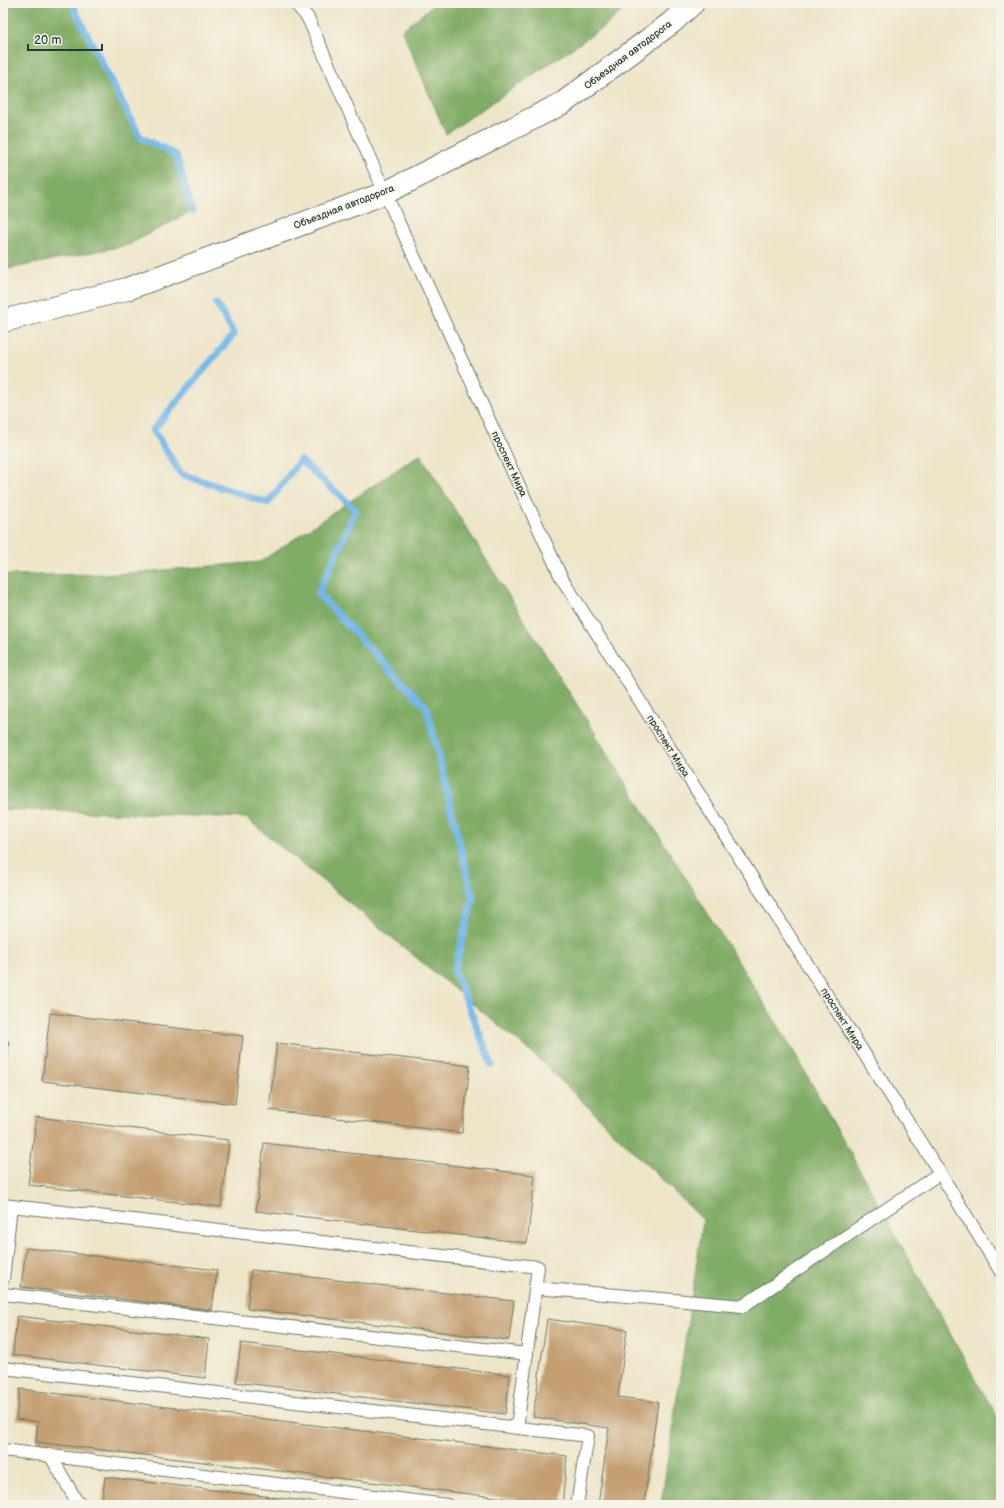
<svg xmlns="http://www.w3.org/2000/svg" width="1004" height="1508" font-family="'Balsamiq Sans',sans-serif">
  <rect width="100%" height="100%" fill="#f7f3e8"/>
  <filter id="ink" filterUnits="userSpaceOnUse"><feTurbulence type="fractalNoise" baseFrequency=".025" numOctaves="2"/><feDisplacementMap in="SourceGraphic" scale="8" xChannelSelector="R" yChannelSelector="G"/><feConvolveMatrix kernelMatrix="1 2 1 2 8 2 1 2 1" color-interpolation-filters="sRGB"/></filter>
  <filter id="wash" filterUnits="userSpaceOnUse"><feTurbulence type="fractalNoise" baseFrequency=".012" numOctaves="4" result="noise"/><feDisplacementMap in="SourceGraphic" scale="16" xChannelSelector="R" yChannelSelector="G"/><feGaussianBlur stdDeviation="0.9" result="paint"/><feColorMatrix in="noise" values="0 0 0 0 0 0 0 0 0 0 0 0 0 0 0 0 0 1.4 0 .05"/><feComposite in="paint" operator="in"/></filter>
  <g filter="url(#wash)">
    <rect width="100%" height="100%" fill="#eee5c9"/>
    <!-- forest -->
    <g fill="#81ac65" stroke="#50744c">
      <polygon points="3,3 71,3 140,137 176,155 192,211 128,245 3,270"/>
      <polygon points="436,3 631,3 605,26 446,134 402,30"/>
      <polygon points="420,454 792,1048 979,1386 1001,1422 1001,1505 661,1505 703,1220 535,1055 246,818 3,809 3,575 117,574 260,562"/>
    </g>
    <g fill="none" stroke-linecap="round" stroke-linejoin="round">
      <!-- stream -->
      <g stroke="#73b8ea" stroke-width="7">
        <polyline points="71,3 140,137 176,155 192,211"/>
        <polyline points="216,303 234,334 153,430 181,474 268,503 300,460 356,510 318,594 427,708 473,899 454,970 492,1065"/>
      </g>
    </g>
    <g id="blocks">
      <!-- building -->
      <g fill="#c39f71">
        <polygon points="50,1013 243,1036 235,1104 42,1081"/>
        <polygon points="3,1041 9,1041 4,1085 3,1085"/>
        <polygon points="277,1043 470,1066 462,1133 269,1110"/>
        <polygon points="36,1117 229,1140 221,1207 28,1185"/>
        <polygon points="264,1143 535,1175 527,1243 256,1211"/>
        <polygon points="26,1248 217,1270 212,1310 21,1287"/>
        <polygon points="251,1270 514,1301 509,1340 247,1309"/>
        <polygon points="17,1316 209,1339 205,1378 13,1355"/>
        <polygon points="547,1319 627,1330 618,1397 658,1402 644,1505 598,1505 609,1428 533,1417"/>
        <polygon points="241,1343 510,1375 505,1414 236,1382"/>
        <polygon points="20,1389 567,1456 562,1505 36,1442 38,1422 16,1419"/>
        <polygon points="105,1477 329,1504 329,1505 131,1505 102,1502"/>
      </g>
    </g>
  </g>
  <g filter="url(#ink)">
    <use href="#blocks" fill-opacity="0" stroke="#677868" stroke-width="1"/>
    <g fill="none" stroke-linecap="round" stroke-linejoin="round">
      <defs>
        <g id="service">
          <polyline points="295,3 308,18 385,193 561,577 940,1173 1001,1272"/>
          <polyline points="3,1205 538,1267 517,1428"/>
          <polyline points="3,1279 11,1206"/>
          <polyline points="535,1288 743,1306 940,1173"/>
          <polyline points="3,1294 527,1354"/>
          <polyline points="3,1368 588,1436 577,1505"/>
          <polyline points="3,1450 447,1505"/>
          <polyline points="50,1455 76,1500 81,1505"/>
        </g>
        <polyline id="tertiary" points="3,321 127,289 385,193 563,103 671,23 693,3"/>
      </defs>
      <!-- service casing -->
      <use href="#service" stroke="#677868" stroke-width="14"/>
      <!-- tertiary casing -->
      <use href="#tertiary" stroke="#677868" stroke-width="24"/>
      <!-- service -->
      <use href="#service" stroke="#fff" stroke-width="12"/>
      <!-- tertiary -->
      <use href="#tertiary" stroke="#fff" stroke-width="22"/>
    </g>
  </g>
  <g text-anchor="middle" dominant-baseline="central" stroke-width="3" stroke-linejoin="round" paint-order="stroke">
    <!-- street labels -->
    <g font-size="10" fill="#1f3d34" stroke="#f7f3e8">
      <text transform="translate(628 55) rotate(-37)">Объездная автодорога</text>
      <text transform="translate(344 207) rotate(-21)">Объездная автодорога</text>
      <text transform="translate(509 464) rotate(65)">проспект Мира</text>
      <text transform="translate(668 746) rotate(58)">проспект Мира</text>
      <text transform="translate(842 1019) rotate(58)">проспект Мира</text>
    </g>
  </g>
  <!-- margin -->
  <rect width="1004" height="1508" fill="none" stroke="#f7f3e8" stroke-width="16"/>
  <!-- scale -->
  <path d="M28 44v6h74v-6" fill="none" stroke="#1f3d34" stroke-width="2"/>
  <text x="34" y="44" font-size="12" fill="#1f3d34" stroke="#f7f3e8" stroke-width="3" paint-order="stroke">20 m</text>
</svg>
